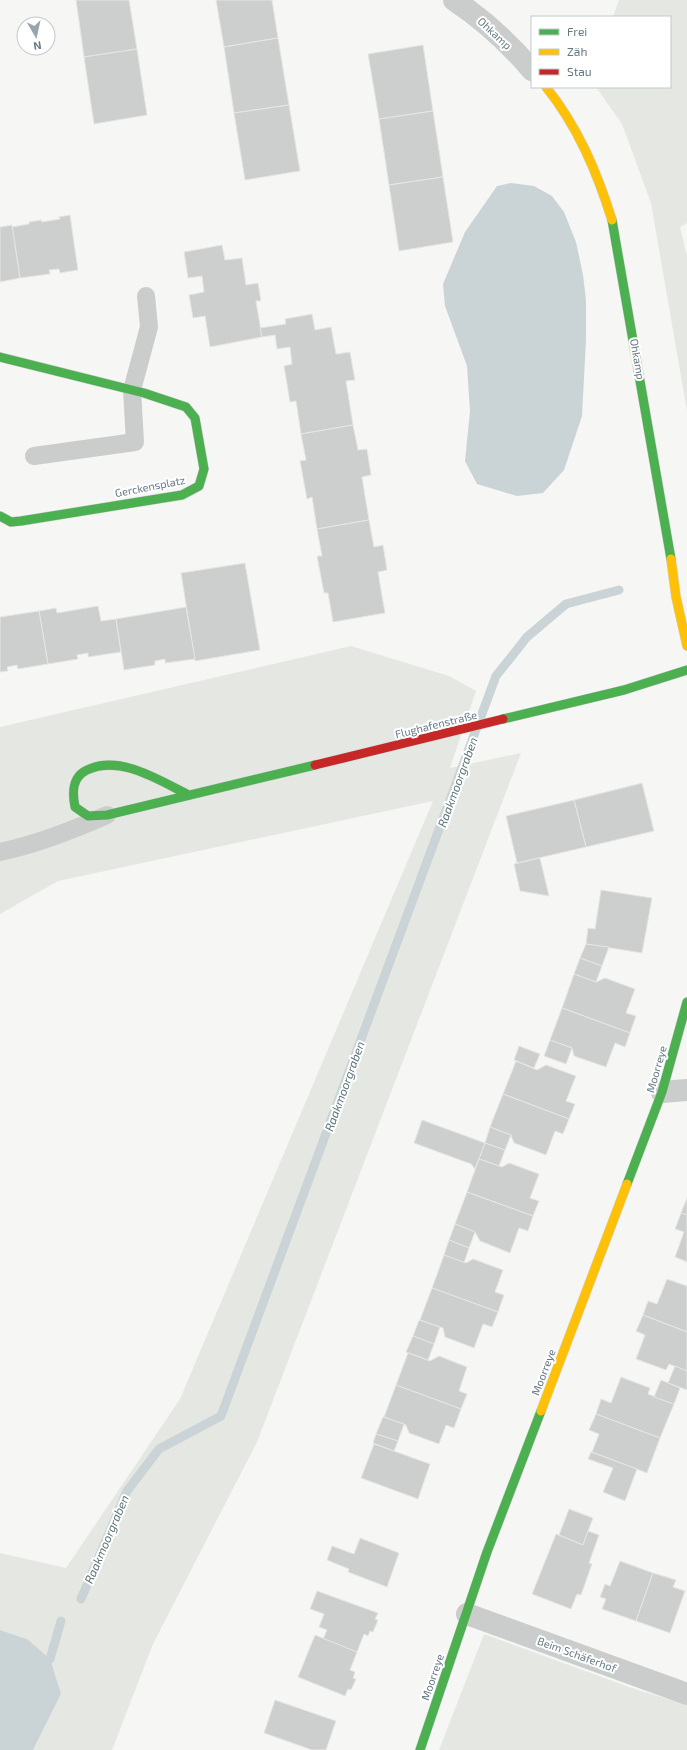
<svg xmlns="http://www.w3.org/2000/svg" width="687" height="1750" font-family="'Exo 2',sans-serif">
  <rect width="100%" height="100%" fill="#f6f6f5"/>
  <!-- green -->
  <g fill="#e5e8e2">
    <polygon points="619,0 687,0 687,223 680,227 687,257 687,411 651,203 622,124 596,87 670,87 670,17 613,17"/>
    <polygon points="351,646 449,676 476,691 450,768 521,753 257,1442 153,1644 112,1750 33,1750 61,1694 27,1639 0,1630 0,1553 66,1568 180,1399 433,801 58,881 0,914 0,727"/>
    <polygon points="484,1634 629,1687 687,1705 687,1750 439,1750"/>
  </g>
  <!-- water -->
  <g fill="#cad4d6">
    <polygon points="511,183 534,186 552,196 564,212 576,242 583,275 586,300 586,340 582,416 564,470 543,493 517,496 477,484 465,461 470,411 467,366 445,306 443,284 465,232 497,186"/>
    <polygon points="0,1630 27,1639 50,1659 61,1694 33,1750 0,1750"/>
  </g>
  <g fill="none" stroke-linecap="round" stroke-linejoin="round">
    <!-- stream -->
    <g stroke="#cad4d6" stroke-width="9">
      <polyline points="81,1599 127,1491 159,1449 221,1416 496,676 527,637 566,604 619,590"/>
      <polyline points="38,1664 50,1659 61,1621"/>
    </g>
  </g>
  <!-- building -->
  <g fill="#cdcfcf" stroke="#e6e6e4">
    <polygon points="76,0 129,0 137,49 84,57"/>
    <polygon points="216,0 272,0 278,38 224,47"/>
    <polygon points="278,38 289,105 234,113 224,47"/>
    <polygon points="423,45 433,111 379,119 368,54"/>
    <polygon points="137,49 147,115 94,124 84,57"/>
    <polygon points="289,105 300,171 245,180 234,113"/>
    <polygon points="433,111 443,177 389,185 379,119"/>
    <polygon points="443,177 453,242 399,251 389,185"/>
    <polygon points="70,215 78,270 60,273 59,269 49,270 50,274 20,278 12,227 29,224 29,222 41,220 42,222 60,219 59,217"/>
    <polygon points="12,225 20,278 0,282 0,227"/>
    <polygon points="222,245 225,260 242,258 246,285 258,283 261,301 256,301 262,337 210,347 205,316 193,318 189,295 204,292 202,276 188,278 184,252"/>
    <polygon points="312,314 315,330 331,327 336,354 350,352 355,380 346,381 353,425 301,434 296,401 290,402 284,366 292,364 290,347 277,349 275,335 262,337 260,328 286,324 285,319"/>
    <polygon points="353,425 358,450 367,449 371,475 362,477 369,520 317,529 312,497 307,499 300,461 306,460 301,434"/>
    <polygon points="369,520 374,547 383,545 387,570 378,572 385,613 333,622 328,593 324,593 317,556 322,556 317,529"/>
    <polygon points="245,563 260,650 195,661 181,573"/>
    <polygon points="98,606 101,621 116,619 121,652 88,657 88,653 77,655 78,659 48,664 39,611 56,608 57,613"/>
    <polygon points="186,607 195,659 165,663 165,659 155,661 155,665 124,670 116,619"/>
    <polygon points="39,611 48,664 18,669 17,665 7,667 8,671 0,672 0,617"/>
    <polygon points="642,783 654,831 586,847 574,800"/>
    <polygon points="574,800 586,847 517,863 506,816"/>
    <polygon points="540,858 549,896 520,891 514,864"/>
    <polygon points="601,890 652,898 642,953 586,944 588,928 595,929"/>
    <polygon points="586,944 609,947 602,966 580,958"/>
    <polygon points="580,958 602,966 596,982 574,974"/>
    <polygon points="574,974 596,982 605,978 635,989 626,1013 636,1016 630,1033 562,1008"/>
    <polygon points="562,1008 630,1033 625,1047 615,1043 606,1067 574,1056 572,1048 550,1040"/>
    <polygon points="550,1040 572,1048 566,1064 544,1056"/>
    <polygon points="519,1046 540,1054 534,1068 514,1060"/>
    <polygon points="516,1061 537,1070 546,1065 576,1076 566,1101 575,1104 569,1119 503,1094"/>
    <polygon points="503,1094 569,1119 563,1134 555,1131 546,1155 514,1143 511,1135 490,1127"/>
    <polygon points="422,1120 485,1143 475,1169 471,1164 414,1143"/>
    <polygon points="490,1127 511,1135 505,1150 485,1143"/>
    <polygon points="485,1143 505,1150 499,1166 479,1159"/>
    <polygon points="479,1159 502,1167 509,1163 539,1174 530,1198 539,1201 533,1216 467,1192"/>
    <polygon points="467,1192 533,1216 528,1231 519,1228 510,1253 480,1241 475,1232 455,1224"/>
    <polygon points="687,1198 687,1215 681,1213"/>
    <polygon points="681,1213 687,1215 687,1262 675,1257 684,1232 675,1229"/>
    <polygon points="455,1224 475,1232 469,1248 449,1240"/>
    <polygon points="449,1240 469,1248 464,1263 444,1255"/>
    <polygon points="444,1255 466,1263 473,1259 503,1270 495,1292 504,1295 498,1312 432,1288"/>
    <polygon points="667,1279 687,1286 687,1332 643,1315 648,1301 657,1304"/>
    <polygon points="432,1288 498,1312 492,1327 483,1324 474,1348 445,1337 443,1328 420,1320"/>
    <polygon points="643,1315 687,1332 687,1371 669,1364 666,1370 636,1359 645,1335 636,1331"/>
    <polygon points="419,1320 440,1327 434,1344 413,1336"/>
    <polygon points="413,1336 434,1344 428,1360 406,1352"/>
    <polygon points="408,1353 430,1361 439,1356 467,1367 459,1391 467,1394 461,1409 396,1385"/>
    <polygon points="675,1366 687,1371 687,1390 668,1383"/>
    <polygon points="621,1377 650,1388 648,1394 674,1404 660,1438 596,1414 601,1399 611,1403"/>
    <polygon points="661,1380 680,1388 674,1404 654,1397"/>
    <polygon points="396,1385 461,1409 454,1428 446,1425 439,1444 409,1433 406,1425 384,1417"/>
    <polygon points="596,1414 660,1438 647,1473 592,1452 599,1434 589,1430"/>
    <polygon points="383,1417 404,1424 398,1441 376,1434"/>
    <polygon points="376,1434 398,1441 394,1451 373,1443"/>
    <polygon points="374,1444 430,1464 418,1499 361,1478"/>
    <polygon points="591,1452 637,1469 625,1501 603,1492 613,1468 588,1459"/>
    <polygon points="569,1509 593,1518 583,1545 559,1535"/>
    <polygon points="588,1531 599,1535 589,1563 592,1564 581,1595 577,1594 571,1609 532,1594 556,1534 583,1545"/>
    <polygon points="360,1538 399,1553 387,1587 348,1572 349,1569 327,1560 332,1546 354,1554"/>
    <polygon points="620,1561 653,1573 636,1621 602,1609 606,1599 600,1597 605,1584 610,1586"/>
    <polygon points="653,1573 676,1580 673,1587 685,1591 670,1633 636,1621"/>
    <polygon points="317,1591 378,1613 375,1619 378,1620 373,1632 370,1631 368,1636 364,1634 357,1652 323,1639 327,1630 319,1627 324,1614 310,1609"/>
    <polygon points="315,1635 357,1652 350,1670 355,1672 353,1678 356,1679 351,1690 348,1689 345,1696 298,1677"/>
    <polygon points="275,1700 336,1721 326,1750 312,1750 264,1733"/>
  </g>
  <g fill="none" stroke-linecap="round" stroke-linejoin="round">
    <defs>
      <g id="fast">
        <polyline points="612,220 671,559"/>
        <polyline points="0,357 144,393 186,407 195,418 204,469 199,486 182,495 21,521 11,522 0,516"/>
        <polyline points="503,719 624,690 687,670"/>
        <path d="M189,795C160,781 120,754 87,770C72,777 72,792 75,807L88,816L107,815L315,765"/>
        <polyline points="627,1184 662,1092 687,1002"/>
        <polyline points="420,1750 487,1552 541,1411"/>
      </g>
      <g id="slow">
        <path d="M546,87C578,127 597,172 612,220"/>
        <polyline points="671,559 676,597 687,646"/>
        <polyline points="541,1411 627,1184"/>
      </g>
      <polyline id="jam" points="315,765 503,719"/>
    </defs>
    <!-- fast casing -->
    <use href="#fast" stroke="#d2d3d4" stroke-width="10"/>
    <!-- slow casing -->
    <use href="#slow" stroke="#d2d3d4" stroke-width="10"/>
    <!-- jam casing -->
    <use href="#jam" stroke="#d2d3d4" stroke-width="10"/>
    <!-- lane -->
    <g stroke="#cbcccc" stroke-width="18">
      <polyline points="34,456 135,442 132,390 149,327 146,296"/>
      <path d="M0,852C38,844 71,831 107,815"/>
    </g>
    <!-- street -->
    <g stroke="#cbcccc" stroke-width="22">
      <path d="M454,0C484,20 509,43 532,70"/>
      <polyline points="662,1092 687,1090"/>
      <polyline points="467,1614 687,1694"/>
    </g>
    <!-- fast -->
    <use href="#fast" stroke="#4caf50" stroke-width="9"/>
    <!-- slow -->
    <use href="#slow" stroke="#ffc107" stroke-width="9"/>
    <!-- jam -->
    <use href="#jam" stroke="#c62828" stroke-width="9"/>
  </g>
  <g text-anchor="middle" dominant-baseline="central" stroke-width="4" stroke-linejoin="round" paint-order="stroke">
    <!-- street labels -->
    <g font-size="11" fill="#667985" stroke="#fff">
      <text transform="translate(495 33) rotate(43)">Ohkamp</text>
      <text transform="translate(638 359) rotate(80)">Ohkamp</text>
      <text transform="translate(150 486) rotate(-11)">Gerckensplatz</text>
      <text transform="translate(436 724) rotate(-14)">Flughafenstraße</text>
      <text transform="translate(656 1069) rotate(-74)">Moorreye</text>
      <text transform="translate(543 1372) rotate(-69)">Moorreye</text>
      <text transform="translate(577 1654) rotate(20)">Beim Schäferhof</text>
      <text transform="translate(432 1677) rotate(-71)">Moorreye</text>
    </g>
    <!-- water labels -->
    <g font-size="12" font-style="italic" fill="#5d747a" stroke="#fff">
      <text transform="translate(457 782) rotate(-70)">Raakmoorgraben</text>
      <text transform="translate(344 1086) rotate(-70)">Raakmoorgraben</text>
      <text transform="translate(106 1539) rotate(-67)">Raakmoorgraben</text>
    </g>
  </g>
  <!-- legend -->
  <rect x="531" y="16" width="140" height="72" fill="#ffffff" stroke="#c2c9ce"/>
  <rect x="539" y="29" width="20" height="6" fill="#4caf50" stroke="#c2c9ce"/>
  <text x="567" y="36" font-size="12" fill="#667985">Frei</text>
  <rect x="539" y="49" width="20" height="6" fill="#ffc107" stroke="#c2c9ce"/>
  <text x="567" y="56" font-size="12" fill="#667985">Zäh</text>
  <rect x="539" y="69" width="20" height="6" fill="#c62828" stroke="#c2c9ce"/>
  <text x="567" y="76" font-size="12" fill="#667985">Stau</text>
  <!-- north arrow -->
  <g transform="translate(36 36) rotate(171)"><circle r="19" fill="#ffffff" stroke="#c2c9ce"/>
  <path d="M0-3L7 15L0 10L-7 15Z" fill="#98a5ac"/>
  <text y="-6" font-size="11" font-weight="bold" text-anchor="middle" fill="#667985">N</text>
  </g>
</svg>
